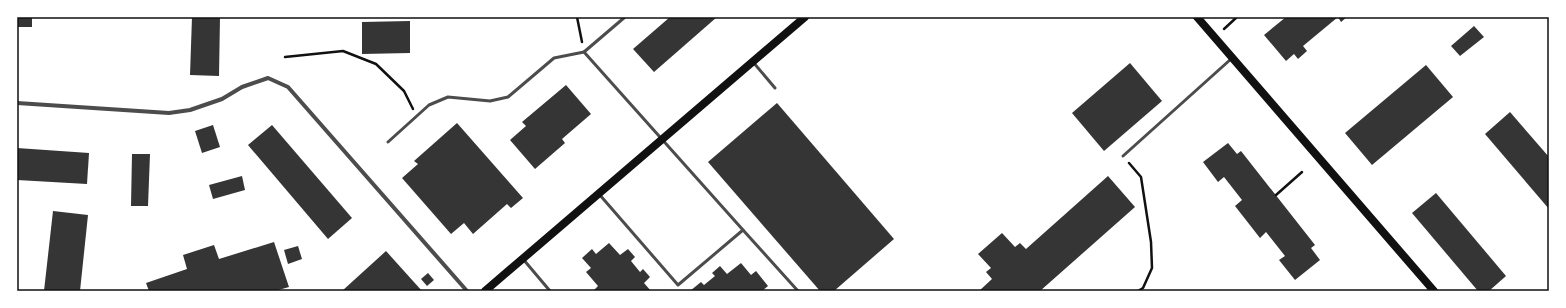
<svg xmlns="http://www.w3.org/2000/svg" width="1566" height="308" font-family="Georgia,serif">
  <rect width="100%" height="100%" fill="#fff"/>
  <!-- building -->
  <g fill="#353535">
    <rect x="17" y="17" width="15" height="10"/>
    <polygon points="192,17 220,17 219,76 190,75"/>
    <polygon points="670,17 717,17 654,72 633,49"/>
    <polygon points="1286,17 1347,17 1341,22 1338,17 1303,46 1307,51 1298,59 1294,54 1286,61 1264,35"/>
    <polygon points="410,21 410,53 362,54 362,22"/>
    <polygon points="1474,26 1484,37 1460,56 1451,46"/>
    <polygon points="1130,63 1162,101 1104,151 1072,113"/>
    <polygon points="1426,65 1453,97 1372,165 1345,133"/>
    <polygon points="566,85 591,114 562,139 565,143 535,169 510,140 526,126 522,122"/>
    <polygon points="777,103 894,239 834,291 820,291 708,162"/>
    <polygon points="1510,112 1549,157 1549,209 1485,134"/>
    <polygon points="457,123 523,198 511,208 507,204 473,234 464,223 451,234 402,178 418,164 414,161"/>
    <polygon points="213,125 220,147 202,153 195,131"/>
    <polygon points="272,125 352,218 328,239 248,145"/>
    <polygon points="1228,143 1237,154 1241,151 1315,245 1311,248 1320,260 1295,280 1279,260 1285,256 1266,232 1260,238 1235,206 1242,200 1224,177 1218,182 1203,162"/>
    <polygon points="17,148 89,153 87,184 17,180"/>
    <polygon points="132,154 150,154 148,206 131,206"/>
    <polygon points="242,176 245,190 213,199 209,185"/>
    <polygon points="1108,176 1135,207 1040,291 979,291 992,279 986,272 991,268 978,254 1002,233 1015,247 1020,243 1026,249"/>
    <polygon points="1436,193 1506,276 1489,291 1478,291 1412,213"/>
    <polygon points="53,211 88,215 80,291 44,291"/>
    <polygon points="274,242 289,287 275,291 149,291 146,283 187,269 183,255 214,245 219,259"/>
    <polygon points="609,243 620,255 628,249 635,257 631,261 640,272 643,269 650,277 644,283 651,291 593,291 598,286 586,272 591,268 582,258 592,249 596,254"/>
    <polygon points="298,246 302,259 288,264 284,250"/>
    <polygon points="386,251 422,291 342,291"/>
    <polygon points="741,263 751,275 756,271 768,286 762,291 690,291 701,282 704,285 715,276 712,273 720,266 727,274"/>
    <polygon points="428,273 434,280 427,286 421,279"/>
  </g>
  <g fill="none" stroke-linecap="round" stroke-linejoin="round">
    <!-- path -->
    <g stroke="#111" stroke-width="2.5">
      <polyline points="577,17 582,42"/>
      <polyline points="1224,29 1237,17"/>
      <polyline points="285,57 343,51 376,64 404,91 413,109"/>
      <polyline points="1129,163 1141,177 1151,242 1152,268 1143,288 1138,291"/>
      <polyline points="1276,195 1302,172"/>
    </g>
    <!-- service -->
    <g stroke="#4c4c4c" stroke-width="3">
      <polyline points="584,52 625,17"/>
      <polyline points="753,62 775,88"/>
      <polyline points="388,142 429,105 448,97 490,101 508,97 554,58 584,52 743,230 678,285 599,194"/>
      <polyline points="1123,156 1231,59"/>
      <polyline points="743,230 798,291"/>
      <polyline points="523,259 550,291"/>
    </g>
    <!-- minor -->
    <polyline stroke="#4c4c4c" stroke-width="4" points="17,103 169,113 190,110 222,99 242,87 268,78 288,87 467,291"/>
    <!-- secondary -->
    <g stroke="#111" stroke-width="8">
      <polyline points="1197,17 1434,291"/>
      <polyline points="485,291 805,17"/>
    </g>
  </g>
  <!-- border -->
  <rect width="1566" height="308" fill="none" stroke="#ffffff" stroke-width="36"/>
  <rect x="18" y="18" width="1530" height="272" fill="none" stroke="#111" stroke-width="1.5"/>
</svg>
